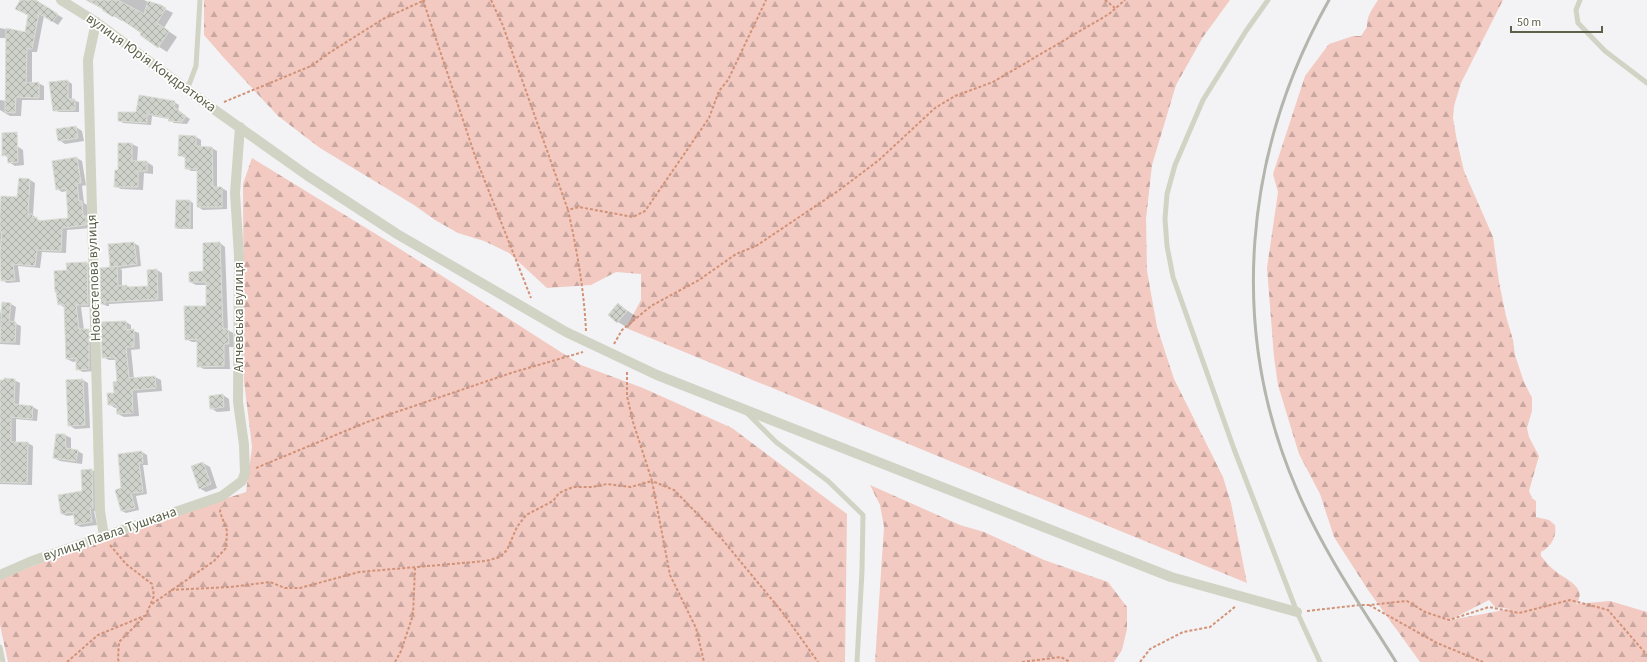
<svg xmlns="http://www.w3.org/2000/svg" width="1647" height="662" font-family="'Source Sans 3',sans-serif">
  <defs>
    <pattern id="forest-firs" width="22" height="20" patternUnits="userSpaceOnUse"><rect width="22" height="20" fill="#f2cac2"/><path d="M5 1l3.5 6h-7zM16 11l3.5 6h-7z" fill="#c7a7a0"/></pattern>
    <pattern id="building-cross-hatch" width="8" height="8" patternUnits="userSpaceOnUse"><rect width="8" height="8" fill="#cfd2ca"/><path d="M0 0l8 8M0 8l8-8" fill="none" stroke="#abaea6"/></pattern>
  </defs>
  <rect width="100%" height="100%" fill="#f3f3f5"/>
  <!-- forest -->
  <g fill="url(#forest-firs)" fill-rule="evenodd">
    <polygon points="204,0 1230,0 1203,37 1176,85 1152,165 1146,219 1147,271 1157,327 1174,379 1223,477 1231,503 1247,583 626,328 641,300 641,274 616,272 591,285 547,288 509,253 484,241 458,233 435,220 414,205 320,148 278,116 224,58 204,35"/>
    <path d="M1378,0H1503L1461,83L1454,106L1453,118L1457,141L1464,171L1493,237L1499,282L1506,316L1513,340L1515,355L1524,382L1532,398V411L1527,428L1529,437L1539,456L1529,491L1532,498L1536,501V517L1549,520L1555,525C1557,537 1551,547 1541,552V556C1545,561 1549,566 1554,570C1564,579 1589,587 1576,604L1610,601L1647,612V662H1420L1368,590L1334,537L1320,494L1299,454L1278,385L1274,357L1267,268L1278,192L1273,174L1305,76L1329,44L1353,36H1361L1367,27C1366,17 1373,8 1378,0ZM1489,600L1495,607L1510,609L1450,620Z"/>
    <polygon points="252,158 397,247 581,365 643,388 732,428 847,514 845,662 8,662 0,625 0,579 110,536 246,492 252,447 244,381 243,184"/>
    <polygon points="870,485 960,525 984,532 1044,560 1108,582 1127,607 1127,629 1122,650 1114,662 875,662 884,527 880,505"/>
  </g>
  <!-- shadow -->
  <g fill="#0003">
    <polygon points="21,0 34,0 63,18 58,25 44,16 37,52 32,52 32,84 38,83 44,86 44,100 22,100 21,116 10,116 0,110 0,100 6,101 7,38 0,38 0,28 26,33 29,15"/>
    <polygon points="88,0 144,0 165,9 173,13 164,28 177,37 167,52 141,35 142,33 123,20 122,21"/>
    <polygon points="68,81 72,84 72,100 79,102 79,112 59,112 54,110"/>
    <polygon points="174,102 179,105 178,111 190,119 187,124 174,123 169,119 152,116 151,125 123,123 119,120"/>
    <polygon points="76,127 82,131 84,141 65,144 59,140"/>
    <polygon points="180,136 196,137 201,140 201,147 212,148 217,151 217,188 222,188 227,191 227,209 203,210 198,207 198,171 191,171 186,168 186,158 179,155"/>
    <polygon points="132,144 138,147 137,162 147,162 153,166 153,174 144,173 143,190 121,189 115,186 119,171"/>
    <polygon points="17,146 23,150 24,165 15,166 9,162 9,158 3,155"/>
    <polygon points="77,158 82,161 86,185 82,186 84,203 87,205 91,228 67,230 66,253 42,252 40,268 18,266 20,282 7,283 2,280 0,269 0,221 18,198 20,179 30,180 35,183 33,215 37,219 43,222 69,219 67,191 62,192 57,189"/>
    <polygon points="190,201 193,203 193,229 179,229 176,228"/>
    <polygon points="134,243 139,246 141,266 120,269 122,270 122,286 127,286 130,288 149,286 157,270 162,273 163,301 109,304 109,306 107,306 102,304 111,268"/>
    <polygon points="220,243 225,247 228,330 233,333 234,347 229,347 230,369 204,369 198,366 198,342 192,342 186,339 207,307 207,285 196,285 190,282 204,272"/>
    <polygon points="87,263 92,266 93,307 81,307 84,330 88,330 94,333 94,371 83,372 77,369 77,361 73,362 67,359 64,307 59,304 68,271"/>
    <polygon points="2,303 11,304 16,307 14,323 21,326 20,345 0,344 0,315"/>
    <polygon points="619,305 637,317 628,328 618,322"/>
    <polygon points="126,322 131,325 131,330 139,333 140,349 131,350 134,379 155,377 161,380 162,391 137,393 139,416 124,417 118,414 118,408 115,408 109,404 115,394 118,382 116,360 109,360 103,357"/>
    <polygon points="14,380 20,383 19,405 33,407 38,410 37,421 16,419 16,443 28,443 33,446 32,485 0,484 0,381"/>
    <polygon points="83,380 88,383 90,428 75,429 69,425"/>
    <polygon points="223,395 229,399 230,411 217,412 211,408"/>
    <polygon points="57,435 65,435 71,438 71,450 78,451 83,454 82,464 60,461 54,458"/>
    <polygon points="142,452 147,455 148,465 143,465 147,494 136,496 139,510 126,513 122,511 123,489 119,455"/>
    <polygon points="203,463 210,467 217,488 206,492 199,488"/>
    <polygon points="92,470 97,473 98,511 94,511 97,525 81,527 76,525 74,515 67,516 62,514 83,492 82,471"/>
  </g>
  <!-- building -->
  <g fill="url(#building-cross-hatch)" stroke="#dbded7">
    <polygon points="20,0 36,0 58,14 52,22 39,13 32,49 27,49 26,83 39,82 39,98 16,97 15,113 5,112 6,28 25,32 28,15 15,9"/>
    <polygon points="86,0 118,0 144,14 148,1 161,5 166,8 157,23 169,31 158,48 140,35 141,33 115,15 113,17 102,10 103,9"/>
    <polygon points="68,80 68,99 75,99 75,110 53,111 49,82"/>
    <polygon points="139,95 175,101 174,107 186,116 182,122 168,121 169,118 147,114 147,123 118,121 118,112 136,112"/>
    <polygon points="76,126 78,138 58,141 56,129"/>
    <polygon points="17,132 18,162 8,163 7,155 2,156 2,133"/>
    <polygon points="179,135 196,136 196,146 212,147 213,187 222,187 222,207 197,207 197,169 185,169 185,156 178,156"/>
    <polygon points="118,143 132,143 132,161 147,161 147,171 138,171 138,187 114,187 115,170 118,170"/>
    <polygon points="77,157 81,183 77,183 79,201 82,201 83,216 86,216 86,225 62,228 61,251 37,250 35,266 13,264 15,280 1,281 0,252 2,232 0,232 0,212 1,196 17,197 19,178 30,179 28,214 32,214 33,218 37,217 37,221 68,218 66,188 56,190 52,161"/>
    <polygon points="176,200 190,200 190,228 175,228"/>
    <polygon points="134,242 137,264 113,267 117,266 118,286 127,285 127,287 148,286 147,270 157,269 158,299 105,302 105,304 101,304 100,268 110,267 108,244"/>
    <polygon points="220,242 223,329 228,329 229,344 224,344 224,366 197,367 197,339 185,340 184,306 206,306 206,282 189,282 189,272 203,271 203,243"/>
    <polygon points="87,262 88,305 76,305 79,329 89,329 89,369 76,370 76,358 66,359 64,304 58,305 56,292 55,292 54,271 67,270 66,263"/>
    <polygon points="2,302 11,303 9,321 16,322 15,342 0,342"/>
    <polygon points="618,303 627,311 617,323 608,315"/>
    <polygon points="126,321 126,330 134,329 134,347 126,347 129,378 155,376 156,388 132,390 133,413 117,414 116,405 108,405 107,393 114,393 113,382 117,381 115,357 102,358 101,322"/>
    <polygon points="4,378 15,379 14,404 33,406 32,419 11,417 11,442 28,442 27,483 0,482 0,380 4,380"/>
    <polygon points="83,379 85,425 68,426 66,380"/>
    <polygon points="223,394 224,407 210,409 209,396"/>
    <polygon points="56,434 65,434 66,448 78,450 76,461 53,458"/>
    <polygon points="142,451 143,463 139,463 143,492 131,493 135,508 121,511 115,490 121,488 118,454"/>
    <polygon points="203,462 211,484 199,489 191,466"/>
    <polygon points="92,469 93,508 90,508 92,522 75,525 73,512 61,514 58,495 82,491 81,470"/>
  </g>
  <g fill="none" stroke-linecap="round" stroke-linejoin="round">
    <!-- path -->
    <g stroke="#d29278" stroke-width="2" stroke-dasharray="3 2" stroke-linecap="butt">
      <polyline points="423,0 475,156 531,298"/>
      <polyline points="491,0 503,26 568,210"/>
      <polyline points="1105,0 1115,8"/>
      <polyline points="224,102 311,66 329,53 383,19 425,0"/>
      <path d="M586,331C584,290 577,250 568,210L579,207L633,217L645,211L709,118L719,91L728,80L766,0"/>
      <polyline points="614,344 622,330 651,306 699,280 736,254 756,246 838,191 879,160 935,108 955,96 993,82 1109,14 1125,0"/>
      <polyline points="627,372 627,396 633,422 652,481 674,490 721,538 783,613 818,662"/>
      <polyline points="256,468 367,422 511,373 583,352"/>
      <polyline points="110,545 126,564 152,584 154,596 146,615 119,642 118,659 119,662"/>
      <polyline points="171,590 230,587 270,582 285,588 300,588 359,572 486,561 500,557 507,550 517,527 526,515 553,501 559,493 573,487 592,487 607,484 631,487 652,481 670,575 696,628 704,662"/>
      <polyline points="152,604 214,561 226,548 227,531 220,512 221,507"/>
      <polyline points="1369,605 1437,643 1483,662"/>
      <polyline points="1307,611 1360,605 1369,605 1407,601 1425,612 1449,620 1489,607 1519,613 1570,600 1608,610 1647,655"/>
      <polyline points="67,662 98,635 144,616"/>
      <polyline points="395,662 401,651 413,615 415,568"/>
      <polyline points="1022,662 1061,657 1070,662"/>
      <polyline points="1140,662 1150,649 1183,632 1210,627 1236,606"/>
    </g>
    <!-- lane -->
    <g stroke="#d1d4c4" stroke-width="5">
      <polyline points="1268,0 1246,31 1203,100 1175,165 1167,194 1165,219 1167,246 1173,277 1234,449 1297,612 1320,662"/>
      <polyline points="1580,0 1576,10 1578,23 1605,51 1647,83"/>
      <polyline points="187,90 196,66 200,0"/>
      <polyline points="747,413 776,442 828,481 863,515 862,571 857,662"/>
      <polyline points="0,647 3,662"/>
    </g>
    <!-- street -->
    <g stroke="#d1d4c4" stroke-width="10">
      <polyline points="61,0 96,22 212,108 308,176 397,234 566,332 657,375 1171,577 1297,612"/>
      <polyline points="96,22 88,60 100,511 104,536"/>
      <polyline points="0,575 32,561 222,496 242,481 245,473 244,445 238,402 239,256 235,193 240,127"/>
    </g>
    <!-- rail -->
    <path stroke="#b2b6ac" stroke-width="3" d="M1329,0C1244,151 1227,329 1297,490C1323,551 1361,606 1396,662"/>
  </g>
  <g text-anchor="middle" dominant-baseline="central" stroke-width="3.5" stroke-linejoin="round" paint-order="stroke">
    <!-- street labels -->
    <g font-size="14" fill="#5b6149" stroke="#fff">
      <text transform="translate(151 63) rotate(36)">вулиця Юрія Кондратюка</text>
      <text transform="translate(94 278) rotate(-92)">Новостепова вулиця</text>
      <text transform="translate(239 317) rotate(-90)">Алчевська вулиця</text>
      <text transform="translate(110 534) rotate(-19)">вулиця Павла Тушкана</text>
    </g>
  </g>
  <!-- scale -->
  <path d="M1511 26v6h91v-6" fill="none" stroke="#5b6149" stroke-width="2"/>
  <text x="1517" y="26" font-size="12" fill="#5b6149" stroke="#ffffff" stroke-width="3" paint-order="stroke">50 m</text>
</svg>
